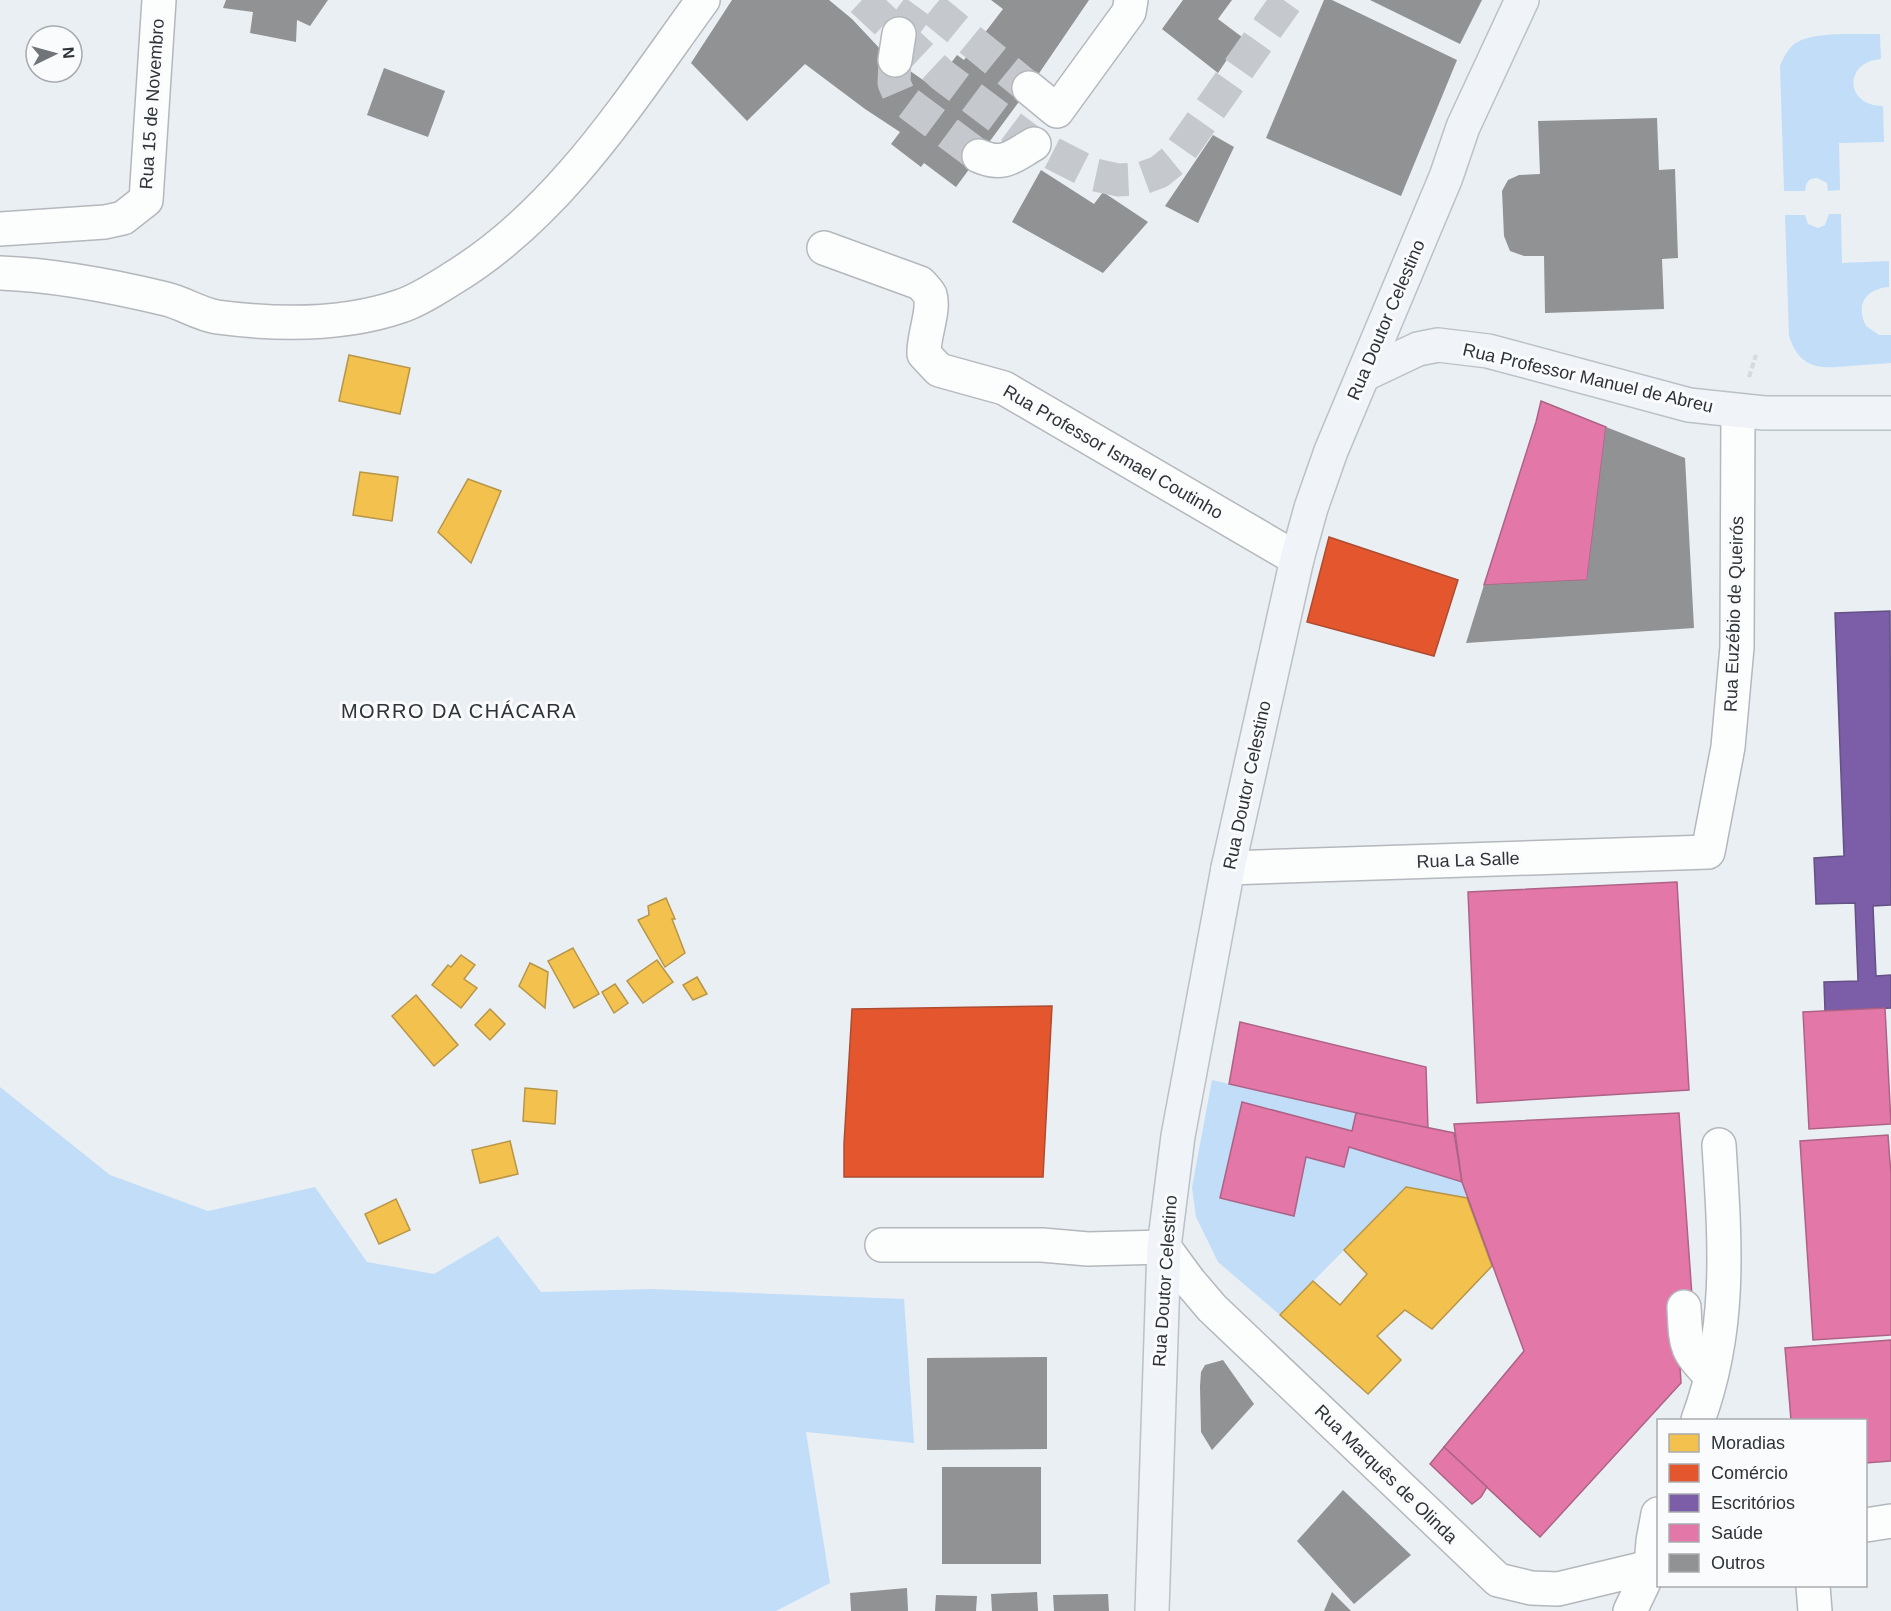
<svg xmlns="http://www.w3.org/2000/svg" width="1891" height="1611" font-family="Helvetica,sans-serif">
  <rect width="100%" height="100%" fill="#eaeff4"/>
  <!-- green -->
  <g fill="#c1ddf8">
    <path d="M1880,34L1881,59C1843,62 1845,106 1883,106L1884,142L1839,143L1840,190L1828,191L1827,183L1817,178C1808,178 1806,183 1805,191H1784L1780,66C1783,59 1786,52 1792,46C1809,30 1857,35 1880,34Z"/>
    <path d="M1829,214H1841L1842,263L1889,261V287C1866,289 1855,304 1866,326L1879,335H1891V363C1877,364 1863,365 1849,366C1819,369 1800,369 1789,336L1785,215H1805L1808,224L1818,228L1825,225Z"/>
    <polygon points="1212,1080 1356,1113 1352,1131 1242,1102 1220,1198 1294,1216 1306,1157 1344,1167 1349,1147 1462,1182 1467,1198 1406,1187 1280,1315 1218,1262 1196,1217 1192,1187"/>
    <polygon points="0,1087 110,1175 208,1211 315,1187 367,1262 434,1274 498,1236 541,1292 651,1289 904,1299 914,1443 806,1432 830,1583 776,1611 0,1611"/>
  </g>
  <!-- homes -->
  <g fill="#f2c14e" stroke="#b89647" stroke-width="1.5">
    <polygon points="349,355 410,368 400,414 339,401"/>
    <polygon points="360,472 398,477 392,521 353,515"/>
    <polygon points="468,479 501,491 471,563 438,532"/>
    <polygon points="666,898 675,919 672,919 685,953 665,967 638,920 649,915 648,906"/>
    <polygon points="573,948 599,994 574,1008 548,961"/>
    <polygon points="461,955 475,965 464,979 477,988 461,1008 432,985 448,965 451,967"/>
    <polygon points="657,960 673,982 643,1003 627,981"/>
    <polygon points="530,963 548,972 545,1008 519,986"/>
    <polygon points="697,977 707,994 693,1000 683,985"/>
    <polygon points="615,984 628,1003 614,1013 602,992"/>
    <polygon points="416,995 458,1045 434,1066 392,1016"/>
    <polygon points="490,1009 505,1024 490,1040 475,1025"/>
    <polygon points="525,1088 557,1091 555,1124 523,1121"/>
    <polygon points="510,1141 518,1174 480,1183 472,1150"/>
    <polygon points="1406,1187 1467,1198 1492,1266 1432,1329 1405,1310 1377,1336 1401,1360 1368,1394 1280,1315 1313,1281 1340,1305 1367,1274 1344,1250"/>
    <polygon points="396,1199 410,1230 379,1244 365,1214"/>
  </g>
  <!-- shops -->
  <g fill="#e4572e" stroke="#ae4c31" stroke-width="1.5">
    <polygon points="1329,537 1458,580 1434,656 1307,622"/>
    <polygon points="1052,1006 1043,1177 844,1177 844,1144 852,1009"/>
  </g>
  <!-- offices -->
  <polygon fill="#7b5ea7" stroke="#645185" stroke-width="1.5" points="1890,611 1891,905 1873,906 1876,976 1891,975 1891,1008 1825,1011 1824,982 1858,981 1855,903 1816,904 1814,858 1844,856 1835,613"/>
  <!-- health -->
  <g fill="#e377a8" stroke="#ad6386" stroke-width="1.5">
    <polygon points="1541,401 1606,427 1587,580 1484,585 1536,422"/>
    <polygon points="1677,882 1689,1090 1477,1103 1468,892"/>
    <polygon points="1885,1008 1891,1124 1809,1129 1803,1012"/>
    <polygon points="1240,1022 1426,1067 1428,1129 1229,1084"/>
    <polygon points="1242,1102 1352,1131 1356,1113 1454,1133 1462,1182 1349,1147 1344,1167 1306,1157 1294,1216 1220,1198"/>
    <polygon points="1679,1113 1692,1296 1676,1298 1681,1383 1540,1537 1444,1447 1524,1351 1462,1182 1454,1124"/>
    <polygon points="1888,1135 1891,1175 1891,1335 1813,1340 1800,1141"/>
    <polygon points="1891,1340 1891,1461 1866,1463 1866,1420 1791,1420 1785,1348"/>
    <polygon points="1444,1447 1487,1487 1481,1497 1472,1504 1430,1464"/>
  </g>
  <!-- building -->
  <g fill="#909293">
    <polygon points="226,0 328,0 310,26 297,20 296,42 250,33 253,12 223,8"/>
    <polygon points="732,0 829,0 852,19 883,52 933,87 957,55 964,60 1003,9 991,0 1089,0 1029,88 956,187 924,163 921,167 891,144 900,132 865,109 805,64 747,121 691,63"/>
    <polygon points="1183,0 1232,0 1218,19 1242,37 1218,73 1162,29"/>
    <polygon points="1324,0 1332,0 1457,60 1401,196 1266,138"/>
    <polygon points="1370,0 1482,0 1460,44"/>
    <polygon points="384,68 445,91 428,137 367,115"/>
    <polygon points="1657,118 1659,170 1675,169 1678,258 1662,259 1664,309 1545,313 1544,256 1524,256 1510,251 1504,236 1502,191 1508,180 1519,175 1540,174 1538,121"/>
    <polygon points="1213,135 1234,147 1198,223 1165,206"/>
    <polygon points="1041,170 1094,204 1103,192 1148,222 1103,273 1012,222"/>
    <polygon points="1606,427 1685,458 1694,628 1466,643 1484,585 1587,580"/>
    <polygon points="1047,1357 1047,1449 927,1450 927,1358"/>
    <polygon points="1223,1360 1254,1404 1212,1450 1201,1432 1200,1386 1201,1372 1205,1365"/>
    <rect x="942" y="1467" width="99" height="97"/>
    <polygon points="1343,1490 1411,1555 1354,1604 1297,1541"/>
    <polygon points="907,1588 908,1611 851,1611 850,1593"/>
    <polygon points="1037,1592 1038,1611 992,1611 991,1594"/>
    <polygon points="1332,1592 1351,1611 1324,1611"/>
    <polygon points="1108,1594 1109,1611 1054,1611 1053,1595"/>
    <polygon points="936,1595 977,1596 976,1611 935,1611"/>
  </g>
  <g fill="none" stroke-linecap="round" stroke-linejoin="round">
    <!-- minor-tunnel -->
    <g stroke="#c5c9ce" stroke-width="33" stroke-dasharray="33 16" stroke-linecap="butt">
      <polyline points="862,0 942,75 1034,144 1095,175 1118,180 1140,179 1159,172 1175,159 1287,0"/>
      <polyline points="899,34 920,5 929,6 1029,88"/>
      <polyline points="895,60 894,83 900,97 979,156"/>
    </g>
    <defs>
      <g id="minor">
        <polyline points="895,60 899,34"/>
        <polyline points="1029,88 1057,111 1129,12 1131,0"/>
        <path d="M979,156C1004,167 1013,156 1034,144"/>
        <polyline points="0,229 105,222 123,218 146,200 159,0"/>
        <path d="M824,248L920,283C923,286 928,291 930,295C935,310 923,337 924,354L939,370L1004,388L1297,559"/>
        <path d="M0,273C56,275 112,286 166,299C183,303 199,314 217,317C277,325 343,326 401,306C419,300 437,288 453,278C561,212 630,100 703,0"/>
        <polyline points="1228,868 1708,852 1728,747 1737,647 1738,411"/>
        <polyline points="882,1245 1042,1245 1088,1249 1164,1247 1189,1281 1212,1308 1498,1580 1531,1588 1558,1589 1658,1565"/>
        <path d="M1684,1307C1686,1344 1684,1350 1711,1376"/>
        <path d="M1698,1420C1732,1328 1725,1242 1719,1145"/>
        <polyline points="1866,1525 1891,1521"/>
        <polyline points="1813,1586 1815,1611"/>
        <polyline points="1630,1611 1651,1567 1653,1541 1658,1514"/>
      </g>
      <g id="major">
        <polyline points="1363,375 1418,349 1438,345 1488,351 1689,405 1764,413 1891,413"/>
        <polyline points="1152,1611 1164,1247 1178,1136 1228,868 1297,559 1311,508 1331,451 1446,177 1463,127 1522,0"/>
      </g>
    </defs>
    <!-- minor casing -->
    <use href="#minor" stroke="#b4b8bc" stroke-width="36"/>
    <!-- major casing -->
    <use href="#major" stroke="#bac1c7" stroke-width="36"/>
    <!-- path -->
    <polyline stroke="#d7d9da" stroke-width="4" stroke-dasharray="6 3" stroke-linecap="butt" points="1749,377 1756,355"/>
    <!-- minor -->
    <use href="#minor" stroke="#fcfdfd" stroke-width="33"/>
    <!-- major -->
    <use href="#major" stroke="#f0f3f7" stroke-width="33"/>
  </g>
  <g text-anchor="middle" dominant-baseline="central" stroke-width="6" stroke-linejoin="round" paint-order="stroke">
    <!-- street labels -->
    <g font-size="18" fill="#2f3337" stroke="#f9fbfd">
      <text transform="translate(152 104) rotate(-86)">Rua 15 de Novembro</text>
      <text transform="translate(1386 320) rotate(-67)">Rua Doutor Celestino</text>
      <text transform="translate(1588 378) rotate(13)">Rua Professor Manuel de Abreu</text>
      <text transform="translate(1113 452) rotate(30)">Rua Professor Ismael Coutinho</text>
      <text transform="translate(1734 614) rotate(-88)">Rua Euzébio de Queirós</text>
      <text transform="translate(1247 785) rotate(-78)">Rua Doutor Celestino</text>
      <text transform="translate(1468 860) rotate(-2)">Rua La Salle</text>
      <text transform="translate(1165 1281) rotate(-86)">Rua Doutor Celestino</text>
      <text transform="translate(1386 1474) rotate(44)">Rua Marquês de Olinda</text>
    </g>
    <!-- neighbourhood labels -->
    <g font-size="20" letter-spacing="1.5" fill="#2f3337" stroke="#f9fbfd">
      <text x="459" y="711">MORRO DA CHÁCARA</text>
    </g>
  </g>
  <!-- legend -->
  <rect x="1657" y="1419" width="210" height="168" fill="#f9fbfd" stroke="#a8abae" stroke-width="1.5"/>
  <rect x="1669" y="1434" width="30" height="18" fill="#f2c14e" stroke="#a8abae" stroke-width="1.5"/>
  <text x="1711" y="1449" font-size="18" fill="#2f3337">Moradias</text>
  <rect x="1669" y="1464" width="30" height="18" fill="#e4572e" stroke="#a8abae" stroke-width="1.5"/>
  <text x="1711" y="1479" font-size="18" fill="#2f3337">Comércio</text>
  <rect x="1669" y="1494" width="30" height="18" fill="#7b5ea7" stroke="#a8abae" stroke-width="1.5"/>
  <text x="1711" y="1509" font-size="18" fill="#2f3337">Escritórios</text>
  <rect x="1669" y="1524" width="30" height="18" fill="#e377a8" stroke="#a8abae" stroke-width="1.5"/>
  <text x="1711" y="1539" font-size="18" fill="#2f3337">Saúde</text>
  <rect x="1669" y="1554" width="30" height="18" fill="#909293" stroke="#a8abae" stroke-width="1.5"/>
  <text x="1711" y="1569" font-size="18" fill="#2f3337">Outros</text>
  <!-- north arrow -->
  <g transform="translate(54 54) rotate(85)"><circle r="28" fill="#f9fbfd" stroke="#a8abae" stroke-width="1.5"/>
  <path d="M0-4.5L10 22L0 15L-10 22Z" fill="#707579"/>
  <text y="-9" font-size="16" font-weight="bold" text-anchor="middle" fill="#2f3337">N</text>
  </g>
</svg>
